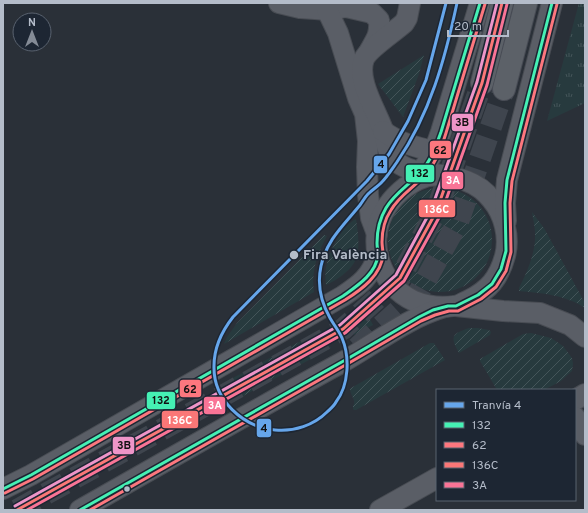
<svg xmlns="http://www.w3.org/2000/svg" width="588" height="513" font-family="Overpass,sans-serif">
  <defs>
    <pattern id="grass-tufts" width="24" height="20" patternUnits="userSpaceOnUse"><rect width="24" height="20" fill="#273a3e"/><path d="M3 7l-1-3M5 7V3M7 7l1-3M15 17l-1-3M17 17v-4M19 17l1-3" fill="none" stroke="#445559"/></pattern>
    <pattern id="garden-furrows" width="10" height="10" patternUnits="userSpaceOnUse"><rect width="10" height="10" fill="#273a3e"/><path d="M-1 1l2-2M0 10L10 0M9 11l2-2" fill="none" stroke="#445559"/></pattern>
  </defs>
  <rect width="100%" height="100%" fill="#2a3038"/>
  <!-- grass -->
  <polygon fill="url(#grass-tufts)" points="579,3 585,3 585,103 547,121"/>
  <!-- garden -->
  <g fill="url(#garden-furrows)">
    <polygon points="424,55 419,74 403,117 378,84"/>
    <circle cx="440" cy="240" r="52"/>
    <path d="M532,212L544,228L585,303V308C566,295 541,293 519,291V288C527,272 536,252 535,234C535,227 533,219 532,212Z"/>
    <path d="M356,219C358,232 361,252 354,263C349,272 335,281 326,285C325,278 325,271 327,263C330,250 343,225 356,219Z"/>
    <path d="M324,235L327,236C317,254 311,271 314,292L224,344L227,337L237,323Z"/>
    <polygon points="363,306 373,325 354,335 344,317"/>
    <path d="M469,328H478L489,330L491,332L490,335L459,353C450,337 451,334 469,328Z"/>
    <polygon points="321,330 331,348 243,396 233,378"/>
    <polygon points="531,333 551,338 563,346 572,358 573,364 572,371 561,381 544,390 497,390 480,361 480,359 523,334"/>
    <path d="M430,343H434L445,360L356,410H354L353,409V406C357,401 350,395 350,389L351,388Z"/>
  </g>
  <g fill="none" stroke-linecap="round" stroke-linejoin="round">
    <!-- major-tunnel -->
    <g stroke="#3f454e" stroke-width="22" stroke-dasharray="22 11" stroke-linecap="butt">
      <polyline points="357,348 419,292 458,222 504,89"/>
      <polyline points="17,510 343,329 400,278 436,212 482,83"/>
    </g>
    <defs>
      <g id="minor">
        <path d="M279,3L300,8L315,9L327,10L346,7L372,13L379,20C380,34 377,38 370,50"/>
        <polyline points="327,3 327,10 338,33 358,98 365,114 368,141 367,167 368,195 371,218 377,234"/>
        <path d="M410,3L407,18L404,23C394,32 368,49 364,59C356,80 376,110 383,130C386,138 386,147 390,154C392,159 397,162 401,165C409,170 419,172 428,173C453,177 475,178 492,200C504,214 510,237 505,256C499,278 489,290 469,300C464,302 459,306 454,306C441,308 426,306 414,301C381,286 367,245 383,213C392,197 407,183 425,177C430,175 437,176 443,175"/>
        <path d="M383,131C399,143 415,147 434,151"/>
        <path d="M412,181C428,165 434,153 441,132L480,3"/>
        <polyline points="506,221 505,203 507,180 552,3"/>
        <polyline points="456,306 503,311 540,313 570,325 585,337"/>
        <polyline points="575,400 585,394"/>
        <polyline points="575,417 585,435"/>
        <path d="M3,489L31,475L343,296C361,284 370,277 378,256"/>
        <path d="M80,510C166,461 253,411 341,363C375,344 407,318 445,307"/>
        <polyline points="380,510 437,478"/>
      </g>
      <g id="major">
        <polyline points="482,83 502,3"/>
        <polyline points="504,89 526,3"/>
      </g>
    </defs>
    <!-- minor casing -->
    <use href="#minor" stroke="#484c53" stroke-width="22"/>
    <!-- major casing -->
    <use href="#major" stroke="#484c55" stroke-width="24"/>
    <!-- minor -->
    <use href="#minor" stroke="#5a5e66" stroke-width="20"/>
    <!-- major -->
    <use href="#major" stroke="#5c6168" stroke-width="22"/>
    <defs>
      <g id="bus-1">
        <path d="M3,489L31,475L343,296C357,286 376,274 378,255C378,251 377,247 377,243C377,231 380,218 386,208C395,193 409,185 420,173C431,161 436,146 441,132L480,3"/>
        <polyline points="80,510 347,359 419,317 433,310 448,306 456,306 478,295 492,284 501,269 506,251 505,203 507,180 552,3"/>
      </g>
      <g id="bus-2">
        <path d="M5,493L33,479L345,300C361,290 382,275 383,254C383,250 382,246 382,242C382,231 385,219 391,210C399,196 413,188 423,177C435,165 441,149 446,133L485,4"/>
        <polyline points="90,510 349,363 421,321 435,315 449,311 458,311 481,299 496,287 506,271 511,252 510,203 512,181 557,4"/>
      </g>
      <polyline id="bus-3" points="17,510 343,329 400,278 436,212 482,83 502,3"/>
      <polyline id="bus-4" points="27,510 345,333 404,281 441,214 487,85 507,4"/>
      <polyline id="bus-5" points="15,506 340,325 396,275 431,210 477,82 497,3"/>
    </defs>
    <!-- bus-1 casing -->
    <use href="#bus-1" stroke="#1d2633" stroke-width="6"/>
    <!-- bus-2 casing -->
    <use href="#bus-2" stroke="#1d2633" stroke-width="6"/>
    <!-- bus-3 casing -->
    <use href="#bus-3" stroke="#1d2633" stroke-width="6"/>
    <!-- bus-4 casing -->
    <use href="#bus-4" stroke="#1d2633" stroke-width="6"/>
    <!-- bus-5 casing -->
    <use href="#bus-5" stroke="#1d2633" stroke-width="6"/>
    <!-- bus-1 -->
    <use href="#bus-1" stroke="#45f0b4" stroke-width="3"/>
    <!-- bus-2 -->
    <use href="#bus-2" stroke="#fd777e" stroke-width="3"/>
    <!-- bus-3 -->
    <use href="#bus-3" stroke="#fa7777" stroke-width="3"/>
    <!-- bus-4 -->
    <use href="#bus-4" stroke="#f97496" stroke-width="3"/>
    <!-- bus-5 -->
    <use href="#bus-5" stroke="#ee95c8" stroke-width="3"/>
    <defs>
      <path id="tram-1" d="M446,3L426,80L408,121L389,154L367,181L233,317C222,331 214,348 214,366C213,400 243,427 275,430C294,432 314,425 327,412C330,409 334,406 336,402C349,385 350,357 342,338C339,331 334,325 330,318C321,302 317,284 321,266C327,239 344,225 360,205C363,201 365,197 368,194C372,190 377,187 381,183C387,177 392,169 397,162C430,114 445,59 457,3"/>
    </defs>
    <!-- tram-1 casing -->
    <use href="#tram-1" stroke="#1d2633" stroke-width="6"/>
    <!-- tram-1 -->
    <use href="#tram-1" stroke="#66a6eb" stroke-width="3"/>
  </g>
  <!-- markers -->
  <g fill="#b4bcc9" stroke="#1d2633" stroke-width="1.5">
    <circle cx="294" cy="255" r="5"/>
    <circle cx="127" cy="489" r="3.5"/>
  </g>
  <g text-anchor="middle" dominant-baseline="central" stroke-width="3" stroke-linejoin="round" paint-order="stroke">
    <!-- stop labels -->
    <g font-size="14" font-weight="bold" fill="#b4bcc9" stroke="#1d2633" text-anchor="start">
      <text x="303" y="255">Fira València</text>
    </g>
  </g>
  <g stroke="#1d2633" stroke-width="1.5">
    <rect x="451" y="113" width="23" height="19" rx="4" fill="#ee95c8"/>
    <rect x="429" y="140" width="23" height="19" rx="4" fill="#fd777e"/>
    <rect x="373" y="155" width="15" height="19" rx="4" fill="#66a6eb"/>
    <rect x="405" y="164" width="30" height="19" rx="4" fill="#45f0b4"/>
    <rect x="441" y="171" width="23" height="19" rx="4" fill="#f97496"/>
    <rect x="418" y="199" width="38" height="19" rx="4" fill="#fa7777"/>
    <rect x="179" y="379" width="23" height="19" rx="4" fill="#fd777e"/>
    <rect x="146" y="391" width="30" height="19" rx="4" fill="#45f0b4"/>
    <rect x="203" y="396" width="23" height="19" rx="4" fill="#f97496"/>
    <rect x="161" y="410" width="38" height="19" rx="4" fill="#fa7777"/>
    <rect x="256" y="418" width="16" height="20" rx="4" fill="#66a6eb"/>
    <rect x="112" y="436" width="23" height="19" rx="4" fill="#ee95c8"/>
  </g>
  <g font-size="11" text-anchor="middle" font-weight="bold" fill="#fff">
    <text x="453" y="184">3A</text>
    <text x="437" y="213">136C</text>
    <text x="215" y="409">3A</text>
    <text x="180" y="424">136C</text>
  </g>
  <g font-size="11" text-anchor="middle" font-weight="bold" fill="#111">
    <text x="462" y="126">3B</text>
    <text x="440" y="154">62</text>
    <text x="381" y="168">4</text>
    <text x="420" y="177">132</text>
    <text x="190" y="393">62</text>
    <text x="161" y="404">132</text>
    <text x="264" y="432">4</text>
    <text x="124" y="449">3B</text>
  </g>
  <!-- border -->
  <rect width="588" height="513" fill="none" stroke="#b4bcc9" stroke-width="8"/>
  <!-- legend -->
  <rect x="436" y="389" width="140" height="112" fill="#1d2633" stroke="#59626f"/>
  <rect x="444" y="402" width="20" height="6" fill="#66a6eb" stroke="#59626f"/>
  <text x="472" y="409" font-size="12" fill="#b4bcc9">Tranvía 4</text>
  <rect x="444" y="422" width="20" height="6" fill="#45f0b4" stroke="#59626f"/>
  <text x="472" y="429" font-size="12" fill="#b4bcc9">132</text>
  <rect x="444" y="442" width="20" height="6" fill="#fd777e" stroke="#59626f"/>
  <text x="472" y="449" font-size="12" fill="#b4bcc9">62</text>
  <rect x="444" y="462" width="20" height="6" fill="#fa7777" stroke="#59626f"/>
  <text x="472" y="469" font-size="12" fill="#b4bcc9">136C</text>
  <rect x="444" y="482" width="20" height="6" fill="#f97496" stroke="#59626f"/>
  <text x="472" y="489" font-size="12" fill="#b4bcc9">3A</text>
  <!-- north arrow -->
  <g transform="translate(32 32)"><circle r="19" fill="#1d2633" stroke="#59626f"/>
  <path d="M0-3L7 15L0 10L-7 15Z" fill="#848b96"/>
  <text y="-6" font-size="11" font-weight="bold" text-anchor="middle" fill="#b4bcc9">N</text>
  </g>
  <!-- scale -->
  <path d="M448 30v6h60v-6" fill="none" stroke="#b4bcc9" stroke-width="2"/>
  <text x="454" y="30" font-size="12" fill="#b4bcc9" stroke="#1d2633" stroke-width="3" paint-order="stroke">20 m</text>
</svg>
